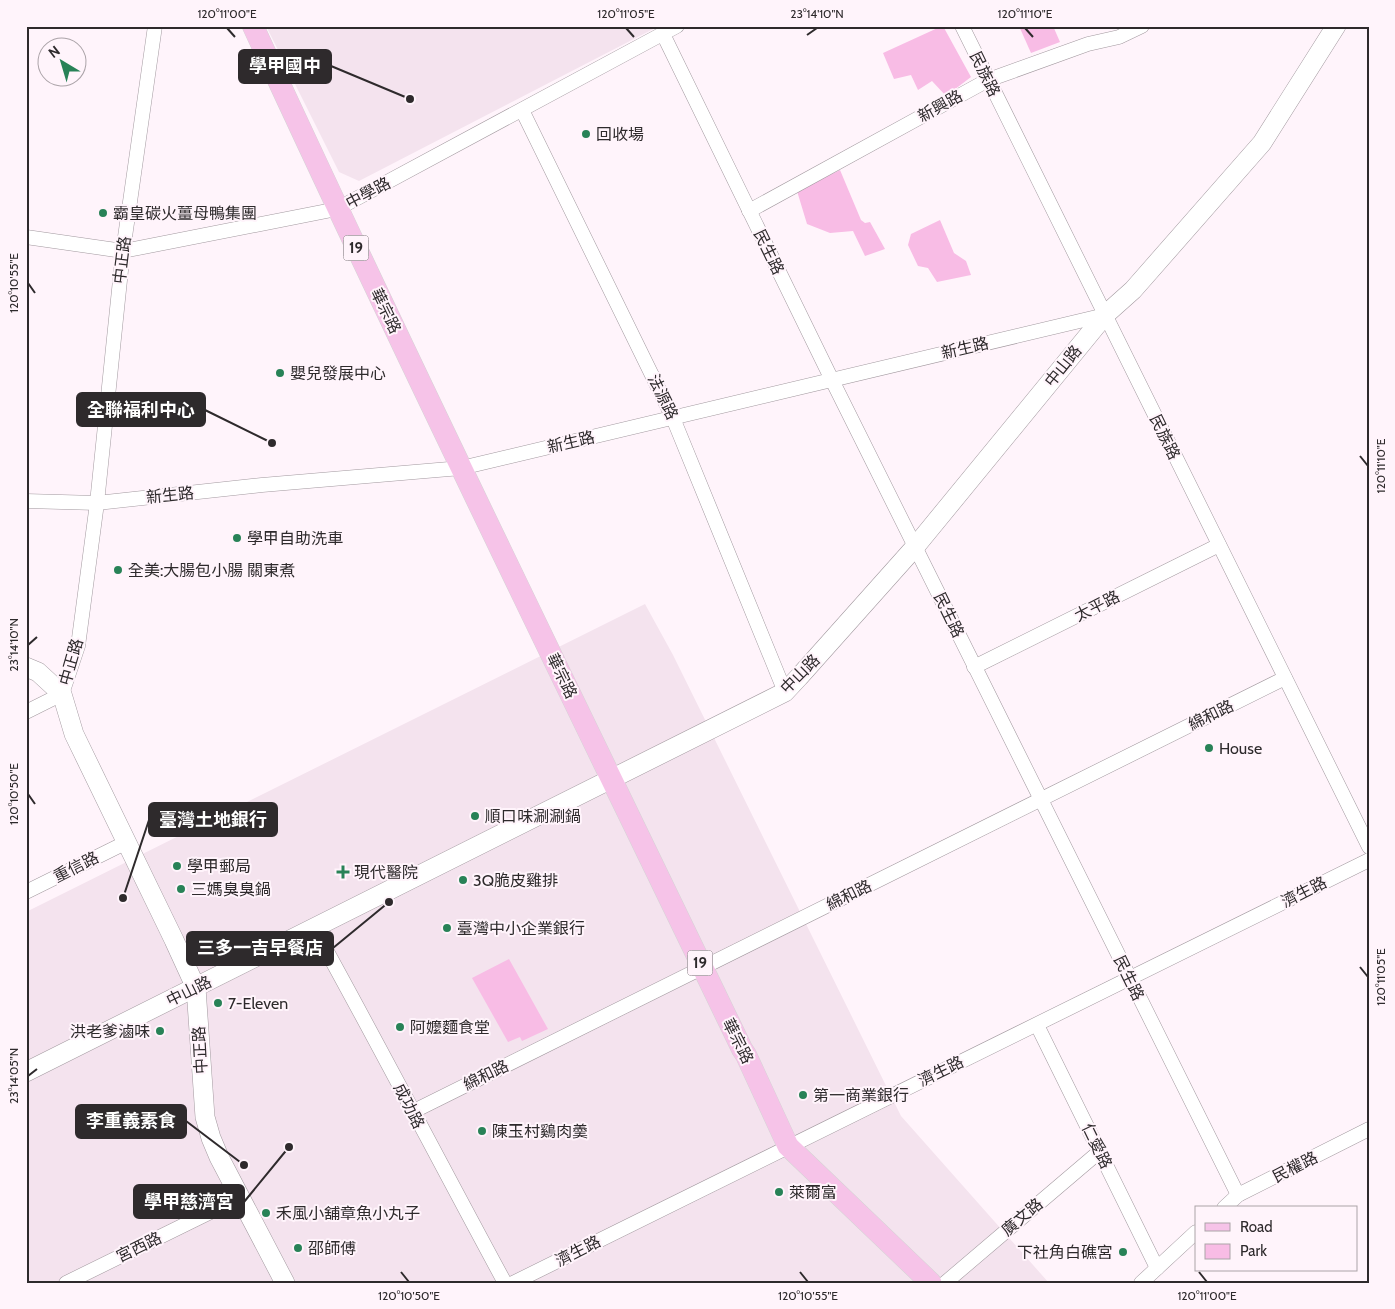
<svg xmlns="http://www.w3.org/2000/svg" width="1395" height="1309" font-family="Cabin,'Noto Sans TC',sans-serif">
  <rect width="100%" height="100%" fill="#fff4fb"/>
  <!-- built -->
  <g fill="#f4e3ee">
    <polygon points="266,26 659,26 359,181 339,172"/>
    <polygon points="645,604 673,655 901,1116 1049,1283 26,1283 26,912"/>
  </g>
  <!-- green -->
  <g fill="#f8bce5">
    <polygon points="942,26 943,26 971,77 946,96 932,81 918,90 911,75 894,79 883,53"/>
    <polygon points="1019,26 1053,26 1060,42 1031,53"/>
    <polygon points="840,170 861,220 865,223 870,222 885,249 865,256 853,231 830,233 807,224 797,191"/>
    <polygon points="940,220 954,253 966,261 971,275 937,282 928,268 918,266 908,245 911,234"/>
    <polygon points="509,959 548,1029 522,1041 520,1037 508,1042 472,978"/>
  </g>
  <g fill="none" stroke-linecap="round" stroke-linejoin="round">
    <defs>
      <g id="minor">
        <polyline points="962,26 1369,847"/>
        <polyline points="663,34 832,380 1238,1195"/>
        <polyline points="522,110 673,418 785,692"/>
        <polyline points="749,211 988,80 1088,44 1119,37 1142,26"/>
        <polyline points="26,237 123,251 337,209 677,26"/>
        <polyline points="26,501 97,503 262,485 461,468 1105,315"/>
        <polyline points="974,667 1219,545"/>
        <polyline points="26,712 62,694 78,646 97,503 123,251 155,26"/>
        <polyline points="26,892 127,842"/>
        <path d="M314,928C379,1045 441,1165 505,1283"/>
        <polyline points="1037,1025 1157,1268"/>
        <polyline points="412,1112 1285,678"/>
        <polyline points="1224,1208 1238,1195 1369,1129"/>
        <polyline points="66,1283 239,1198"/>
        <polyline points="513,1283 1369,860"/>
        <polyline points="945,1283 1099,1152"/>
        <polyline points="1141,1283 1196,1232"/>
      </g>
      <g id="secondary">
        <polyline points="26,667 38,672 62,694 74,734 174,940 196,988 205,1117 211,1138 219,1157 285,1283"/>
        <polyline points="26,1072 785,692 799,677 915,547 1105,315 1133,290 1262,143 1336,26"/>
      </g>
      <path id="primary" d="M253,26C411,369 578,709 742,1049L746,1055L788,1146L931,1283"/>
    </defs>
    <!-- minor casing -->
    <use href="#minor" stroke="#a2999f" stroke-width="15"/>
    <!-- secondary casing -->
    <use href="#secondary" stroke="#a2999f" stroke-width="20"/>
    <!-- primary casing -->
    <use href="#primary" stroke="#d5d4d5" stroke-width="22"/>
    <!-- minor -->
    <use href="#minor" stroke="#fff" stroke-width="14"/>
    <!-- secondary -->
    <use href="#secondary" stroke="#fff" stroke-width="19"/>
    <!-- primary -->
    <use href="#primary" stroke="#f6c3e8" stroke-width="21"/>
  </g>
  <!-- ticks -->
  <path fill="none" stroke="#2e2a2c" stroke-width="2" d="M227,28L235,37M626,28L634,37M1025,28L1033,37M807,35L817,28M28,283L35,293M1360,456L1368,466M28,645L37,637M28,794L35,804M1360,967L1368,977M28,1076L37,1069M401,1272L409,1282M800,1272L808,1282M1199,1272L1207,1282"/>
  <!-- markers -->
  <g fill="#288257" stroke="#fff4fb" stroke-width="2">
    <circle cx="586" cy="134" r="5"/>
    <circle cx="103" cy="213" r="5"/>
    <circle cx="280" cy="373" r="5"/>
    <circle cx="237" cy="538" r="5"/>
    <circle cx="118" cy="570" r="5"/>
    <circle cx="1209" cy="748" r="5"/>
    <circle cx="475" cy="816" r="5"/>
    <circle cx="177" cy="866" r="5"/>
    <path d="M340.5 864.5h5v5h5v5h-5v5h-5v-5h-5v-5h5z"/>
    <circle cx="463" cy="880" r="5"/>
    <circle cx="181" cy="889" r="5"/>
    <circle cx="447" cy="928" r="5"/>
    <circle cx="218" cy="1003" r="5"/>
    <circle cx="400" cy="1027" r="5"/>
    <circle cx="160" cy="1031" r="5"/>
    <circle cx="803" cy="1095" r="5"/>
    <circle cx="482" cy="1131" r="5"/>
    <circle cx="779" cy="1192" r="5"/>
    <circle cx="266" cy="1213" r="5"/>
    <circle cx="298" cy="1248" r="5"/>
    <circle cx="1123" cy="1252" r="5"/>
  </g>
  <g text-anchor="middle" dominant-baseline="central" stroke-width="4" stroke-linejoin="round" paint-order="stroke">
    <!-- shield labels -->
    <g fill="#fff4fb" stroke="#6d676a" stroke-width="1">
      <rect x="343.5" y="235.5" width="25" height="25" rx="4"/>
      <rect x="687.5" y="950.5" width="25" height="25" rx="4"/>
    </g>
    <g font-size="15" font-weight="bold" fill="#2e2a2c">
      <text x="356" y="248">19</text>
      <text x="700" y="963">19</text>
    </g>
    <!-- street labels -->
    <g font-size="16" fill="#2e2a2c" stroke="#fff4fb">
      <text transform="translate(985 74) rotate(64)">民族路</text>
      <text transform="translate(940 106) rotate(-29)">新興路</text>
      <text transform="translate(368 193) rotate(-28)">中學路</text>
      <text transform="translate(769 252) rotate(64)">民生路</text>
      <text transform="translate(122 260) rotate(-83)">中正路</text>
      <text transform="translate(386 311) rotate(64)">華宗路</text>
      <text transform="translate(965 348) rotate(-13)">新生路</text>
      <text transform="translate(1063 366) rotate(-51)">中山路</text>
      <text transform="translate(663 397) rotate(64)">法源路</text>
      <text transform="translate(1165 437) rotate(64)">民族路</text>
      <text transform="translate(571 442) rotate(-13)">新生路</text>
      <text transform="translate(170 495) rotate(-6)">新生路</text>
      <text transform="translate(1097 606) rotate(-27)">太平路</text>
      <text transform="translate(949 615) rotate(64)">民生路</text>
      <text transform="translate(71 662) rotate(-74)">中正路</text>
      <text transform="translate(800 674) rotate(-45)">中山路</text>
      <text transform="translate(562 676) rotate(64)">華宗路</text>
      <text transform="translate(1211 715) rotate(-26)">綿和路</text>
      <text transform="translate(76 867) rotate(-27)">重信路</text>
      <text transform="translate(1304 892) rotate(-27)">濟生路</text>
      <text transform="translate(849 895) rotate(-26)">綿和路</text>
      <text transform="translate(1129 978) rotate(64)">民生路</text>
      <text transform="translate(189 991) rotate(-26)">中山路</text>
      <text transform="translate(738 1041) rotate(63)">華宗路</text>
      <text transform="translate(200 1050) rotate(-93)">中正路</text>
      <text transform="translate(941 1071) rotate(-26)">濟生路</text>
      <text transform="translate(486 1075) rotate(-26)">綿和路</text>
      <text transform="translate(409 1106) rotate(63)">成功路</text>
      <text transform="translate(1097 1146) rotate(64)">仁愛路</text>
      <text transform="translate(1295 1167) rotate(-27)">民權路</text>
      <text transform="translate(1022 1217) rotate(-40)">廣文路</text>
      <text transform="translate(139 1247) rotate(-26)">宮西路</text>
      <text transform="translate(578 1251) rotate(-27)">濟生路</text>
    </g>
    <!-- poi labels -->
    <g font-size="16" fill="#2e2a2c" stroke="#fff4fb" text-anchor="start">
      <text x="596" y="134">回收場</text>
      <text x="113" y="213">霸皇碳火薑母鴨集團</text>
      <text x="290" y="373">嬰兒發展中心</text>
      <text x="247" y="538">學甲自助洗車</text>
      <text x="128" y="570">全美:大腸包小腸 關東煮</text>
      <text x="1219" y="748">House</text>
      <text x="485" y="816">順口味涮涮鍋</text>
      <text x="187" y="866">學甲郵局</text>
      <text x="354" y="872">現代醫院</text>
      <text x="473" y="880">3Q脆皮雞排</text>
      <text x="191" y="889">三媽臭臭鍋</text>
      <text x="457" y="928">臺灣中小企業銀行</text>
      <text x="228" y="1003">7-Eleven</text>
      <text x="410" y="1027">阿嬤麵食堂</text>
      <text x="150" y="1031" text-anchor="end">洪老爹滷味</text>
      <text x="813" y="1095">第一商業銀行</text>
      <text x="492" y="1131">陳玉村鷄肉羮</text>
      <text x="789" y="1192">萊爾富</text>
      <text x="276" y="1213">禾風小舖章魚小丸子</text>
      <text x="308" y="1248">邵師傅</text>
      <text x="1113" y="1252" text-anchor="end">下社角白礁宮</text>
    </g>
  </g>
  <!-- callouts -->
  <path fill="none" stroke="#2e2a2c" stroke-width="2" d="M410 99L331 66M272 443L205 410M123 898L149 820M389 902L333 948M244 1165L186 1121M289 1147L244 1202"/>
  <g fill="#2e2a2c" stroke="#fff4fb" stroke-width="2">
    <circle cx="410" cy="99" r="5"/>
    <circle cx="272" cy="443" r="5"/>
    <circle cx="123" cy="898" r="5"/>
    <circle cx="389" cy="902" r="5"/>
    <circle cx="244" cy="1165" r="5"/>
    <circle cx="289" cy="1147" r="5"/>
  </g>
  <g fill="#2e2a2c" stroke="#2e2a2c" stroke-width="2">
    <rect x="239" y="50" width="92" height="33" rx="5"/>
    <rect x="77" y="393" width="128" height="33" rx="5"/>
    <rect x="149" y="803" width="128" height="33" rx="5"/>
    <rect x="187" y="932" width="146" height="33" rx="5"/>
    <rect x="76" y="1105" width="110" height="33" rx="5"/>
    <rect x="134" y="1185" width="110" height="33" rx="5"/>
  </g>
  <g font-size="18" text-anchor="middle" font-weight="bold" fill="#fff">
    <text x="285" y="72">學甲國中</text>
    <text x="141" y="416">全聯福利中心</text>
    <text x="213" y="826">臺灣土地銀行</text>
    <text x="260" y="954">三多一吉早餐店</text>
    <text x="131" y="1127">李重義素食</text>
    <text x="189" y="1208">學甲慈濟宮</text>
  </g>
  <!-- border -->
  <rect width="1395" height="1309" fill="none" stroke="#fff4fb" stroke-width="55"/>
  <!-- legend -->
  <rect x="1195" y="1206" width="162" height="65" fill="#fff4fb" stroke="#aba3a8"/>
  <rect x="1205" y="1223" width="25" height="8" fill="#f6c3e8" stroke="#aba3a8"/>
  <text x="1240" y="1232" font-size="15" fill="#2e2a2c">Road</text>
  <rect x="1205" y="1244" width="25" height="15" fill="#f8bce5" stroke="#aba3a8"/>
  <text x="1240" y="1256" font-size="15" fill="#2e2a2c">Park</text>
  <!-- north arrow -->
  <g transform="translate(62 62) rotate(322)"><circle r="24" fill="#fff4fb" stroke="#aba3a8"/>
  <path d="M0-4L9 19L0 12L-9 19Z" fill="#288257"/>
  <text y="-8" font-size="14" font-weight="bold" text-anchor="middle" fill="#2e2a2c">N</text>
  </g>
  <rect x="28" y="28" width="1340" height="1254" fill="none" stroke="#2e2a2c" stroke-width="2"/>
  <g font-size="12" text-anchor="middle" fill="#2e2a2c">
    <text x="227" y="18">120°11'00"E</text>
    <text x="626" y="18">120°11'05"E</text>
    <text x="817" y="18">23°14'10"N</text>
    <text x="1025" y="18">120°11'10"E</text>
    <text transform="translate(14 283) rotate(-90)" y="4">120°10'55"E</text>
    <text transform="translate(1381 466) rotate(-90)" y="4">120°11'10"E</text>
    <text transform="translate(14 645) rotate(-90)" y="4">23°14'10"N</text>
    <text transform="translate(14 794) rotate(-90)" y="4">120°10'50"E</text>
    <text transform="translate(1381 977) rotate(-90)" y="4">120°11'05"E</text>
    <text transform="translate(14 1076) rotate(-90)" y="4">23°14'05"N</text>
    <text x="409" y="1300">120°10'50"E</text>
    <text x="808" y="1300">120°10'55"E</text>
    <text x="1207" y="1300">120°11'00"E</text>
  </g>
</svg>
